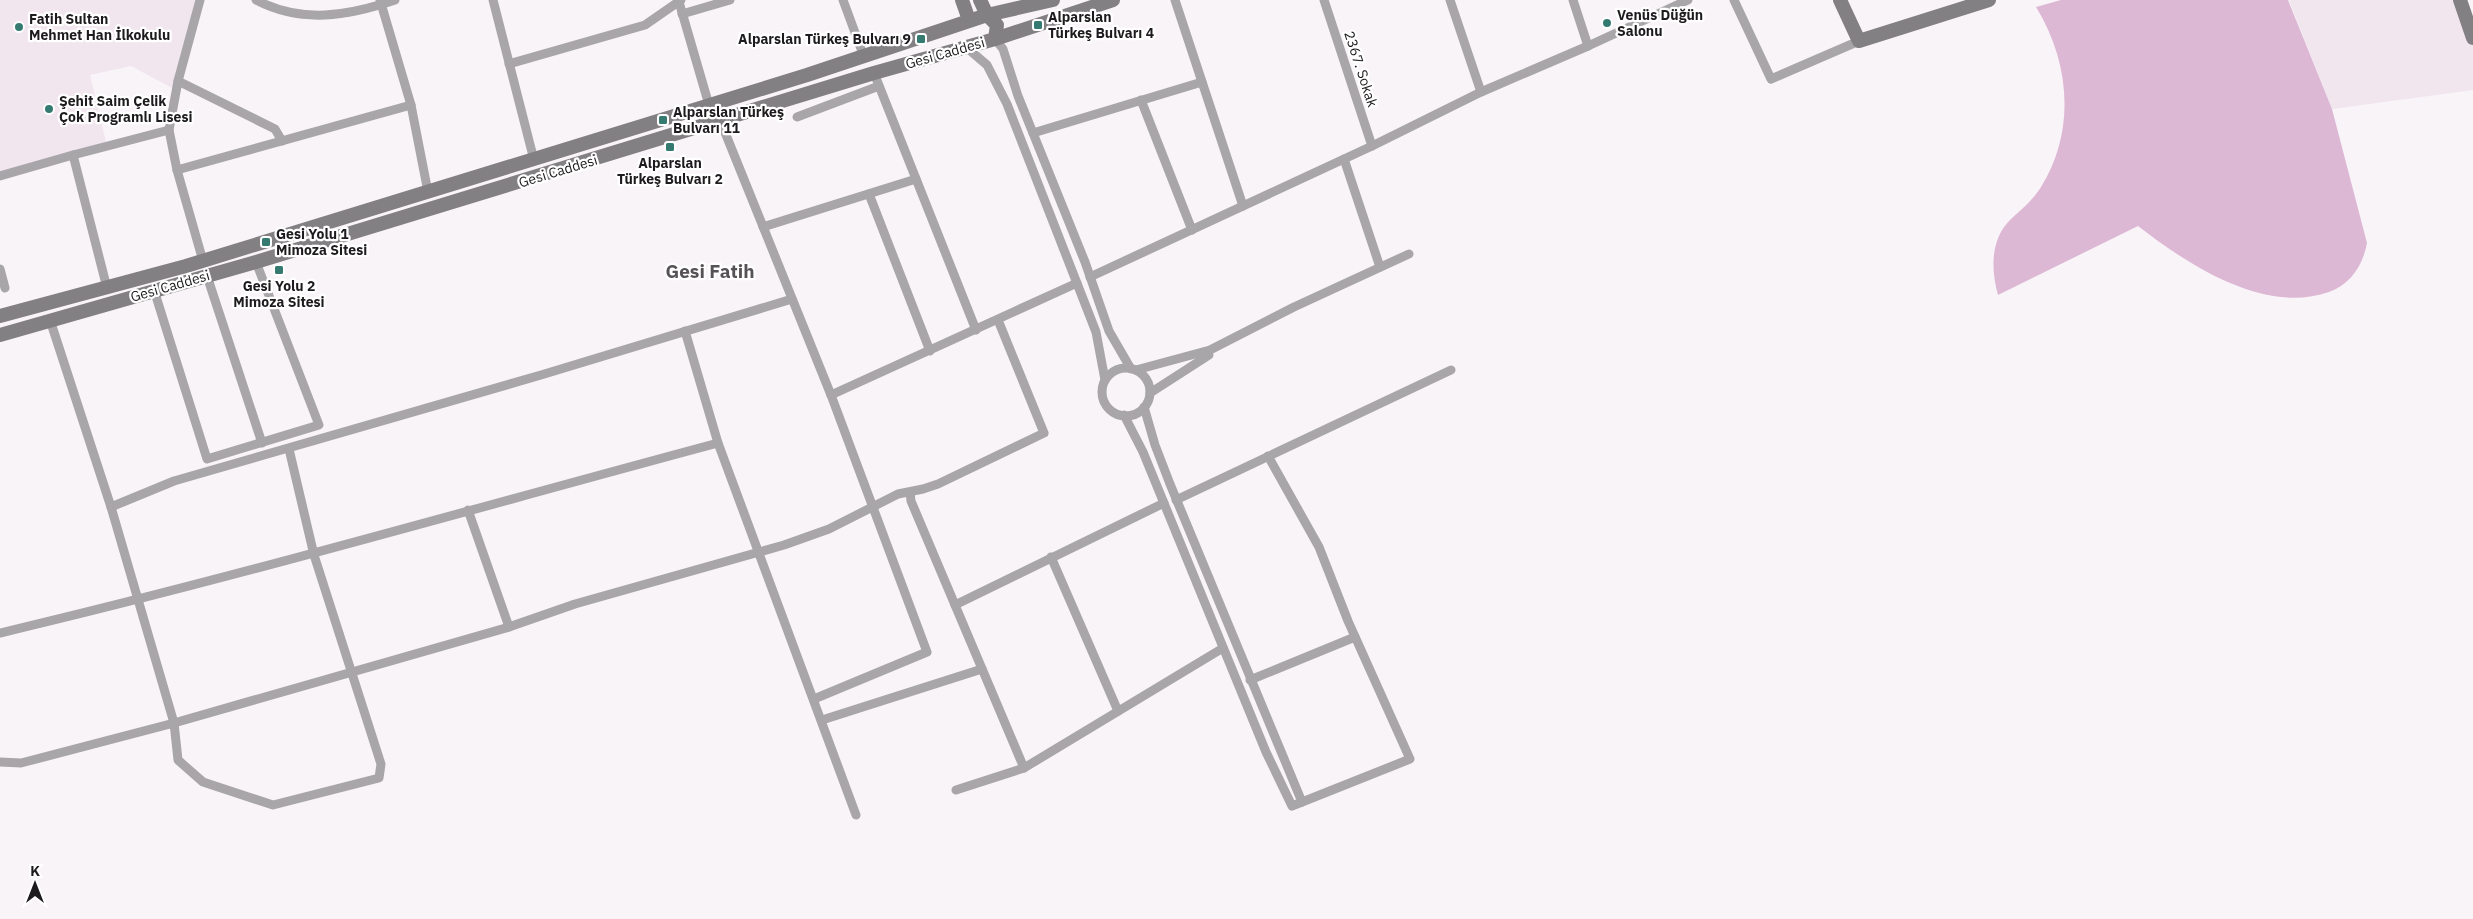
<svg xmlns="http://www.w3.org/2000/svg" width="2473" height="919" font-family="'IBM Plex Sans',sans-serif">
  <rect width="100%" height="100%" fill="#f9f4f8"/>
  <!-- built -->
  <g fill="#f1e5ee">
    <polygon points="0,0 199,0 174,89 131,66 90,75 106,142 0,173"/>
    <polygon points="2289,0 2458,0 2473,42 2473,90 2332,109"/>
  </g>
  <!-- green -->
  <path fill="#ddb8d5" d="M2061,0H2288L2332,109L2367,243C2363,265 2351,284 2329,292C2264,315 2187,264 2138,226L1998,295C1991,270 1990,240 2010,220C2021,210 2032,201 2041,187C2076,131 2070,62 2036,7Z"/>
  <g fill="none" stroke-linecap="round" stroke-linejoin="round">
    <!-- street -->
    <g stroke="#a8a6a8" stroke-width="9">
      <path d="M256,0C302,24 348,16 395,0"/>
      <polyline points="380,0 411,105 428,192"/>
      <polyline points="493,0 534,160"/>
      <polyline points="843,0 864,57"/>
      <polyline points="1175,0 1243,206"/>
      <polyline points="1324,0 1372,146"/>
      <polyline points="1734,0 1771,79 1859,41"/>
      <polyline points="679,2 709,105"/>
      <polyline points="682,14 730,0"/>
      <polyline points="995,39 1003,49 1018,96 1085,262 1109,331 1131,369"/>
      <polyline points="1588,46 1688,0"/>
      <polyline points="966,47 987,65 1007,104 1096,332 1105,380"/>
      <polyline points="509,64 645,25 681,0"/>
      <polyline points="874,73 976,330"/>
      <polyline points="178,81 275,129 282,141"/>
      <polyline points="1481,92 1588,46 1573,0"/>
      <polyline points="1141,100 1192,230"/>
      <polyline points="797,117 879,86"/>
      <polyline points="720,120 831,395 927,652 814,699"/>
      <polyline points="169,130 178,81 200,0"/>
      <polyline points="1033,133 1202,82"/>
      <polyline points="73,155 107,288"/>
      <polyline points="1344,159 1380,267"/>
      <polyline points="177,170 411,105"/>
      <polyline points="0,176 73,155 169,130 177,170 203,261"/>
      <polyline points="869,194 930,351"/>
      <polyline points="763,227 916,179"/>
      <polyline points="0,269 5,288"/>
      <polyline points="207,276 262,443"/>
      <polyline points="1090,277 1372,146 1481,92 1450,0"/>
      <polyline points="154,290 207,459 319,425 256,262"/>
      <polyline points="50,320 111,507 174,723 509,627 575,604 784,545 829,529 898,494 923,489 938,484 1044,433 998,320"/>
      <polyline points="685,331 718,443 856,815"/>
      <circle cx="1126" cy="392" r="24"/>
      <polyline points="1136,370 1210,350 1294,307 1409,254"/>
      <polyline points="1150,393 1209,355"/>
      <polyline points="831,395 1077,283"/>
      <polyline points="1144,407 1155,445 1170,484 1302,802"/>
      <polyline points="1124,415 1143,452 1266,752 1292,806 1410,759 1348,621 1319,547 1268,456"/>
      <polyline points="910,492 911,501 1024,768"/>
      <polyline points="1176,500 1451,370"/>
      <polyline points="111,507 174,481 541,375 792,299"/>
      <polyline points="468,510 509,627"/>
      <polyline points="1051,557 1118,711"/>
      <polyline points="955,605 1164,503"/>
      <path d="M0,633C241,576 479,507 718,443"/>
      <polyline points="1250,680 1355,637"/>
      <polyline points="822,720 982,669"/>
      <polyline points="0,762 21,763 174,723 178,760 203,782 273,805 379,778 381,764 314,555 289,449"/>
      <polyline points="956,790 1024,768 1223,648"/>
    </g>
    <!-- secondary -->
    <g stroke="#838083" stroke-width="14">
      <polyline points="962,0 969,20"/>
      <polyline points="980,0 987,15"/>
      <polyline points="1840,0 1859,41 1989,0"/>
      <polyline points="2460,0 2473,38"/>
      <polyline points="987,15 997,25 995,39"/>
      <polyline points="0,316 186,266 807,75 987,15 1053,0"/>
      <polyline points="0,335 256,262 874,73 995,39 1113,0"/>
    </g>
  </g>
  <!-- markers -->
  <g fill="#347a71" stroke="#fff" stroke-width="2">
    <circle cx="1607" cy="23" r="5"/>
    <rect x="1033" y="20" width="10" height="10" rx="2.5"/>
    <circle cx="19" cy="27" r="5"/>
    <rect x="916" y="34" width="10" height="10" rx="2.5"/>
    <circle cx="49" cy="109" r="5"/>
    <rect x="658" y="115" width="10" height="10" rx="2.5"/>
    <rect x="665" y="142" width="10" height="10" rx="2.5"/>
    <rect x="261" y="237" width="10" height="10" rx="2.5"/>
    <rect x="274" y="265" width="10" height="10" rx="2.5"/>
  </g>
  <g text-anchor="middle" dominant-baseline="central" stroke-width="4.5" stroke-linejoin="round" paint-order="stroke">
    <!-- poi labels -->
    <g font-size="14" font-weight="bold" fill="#1d1b1d" stroke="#fff" text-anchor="start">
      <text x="1617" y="15">Venüs Düğün<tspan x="1617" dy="16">Salonu</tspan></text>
      <text x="1048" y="17">Alparslan<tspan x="1048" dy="16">Türkeş Bulvarı 4</tspan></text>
      <text x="29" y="19">Fatih Sultan<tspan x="29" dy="16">Mehmet Han İlkokulu</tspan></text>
      <text x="911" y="39" text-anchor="end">Alparslan Türkeş Bulvarı 9</text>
      <text x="59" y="101">Şehit Saim Çelik<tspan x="59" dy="16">Çok Programlı Lisesi</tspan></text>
      <text x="673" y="112">Alparslan Türkeş<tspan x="673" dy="16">Bulvarı 11</tspan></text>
      <text x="670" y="163" text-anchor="middle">Alparslan<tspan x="670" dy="16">Türkeş Bulvarı 2</tspan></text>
      <text x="276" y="234">Gesi Yolu 1<tspan x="276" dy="16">Mimoza Sitesi</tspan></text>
      <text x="279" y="286" text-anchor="middle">Gesi Yolu 2<tspan x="279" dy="16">Mimoza Sitesi</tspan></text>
    </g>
    <!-- street labels -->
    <g font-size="14" fill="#1d1b1d" stroke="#fff">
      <text transform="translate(945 53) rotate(-16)">Gesi Caddesi</text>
      <text transform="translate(1361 69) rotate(72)">2367. Sokak</text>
      <text transform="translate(558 171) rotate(-17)">Gesi Caddesi</text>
      <text transform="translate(170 286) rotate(-16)">Gesi Caddesi</text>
    </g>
    <!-- district labels -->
    <g font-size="19" font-weight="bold" fill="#565255" stroke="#fff">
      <text x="710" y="271">Gesi Fatih</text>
    </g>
  </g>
  <!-- north arrow -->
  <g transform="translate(35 884)" stroke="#ffffff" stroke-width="4" paint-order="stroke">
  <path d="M0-4L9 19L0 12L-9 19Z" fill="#1d1b1d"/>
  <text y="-8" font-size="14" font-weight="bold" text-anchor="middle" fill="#1d1b1d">K</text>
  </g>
</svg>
